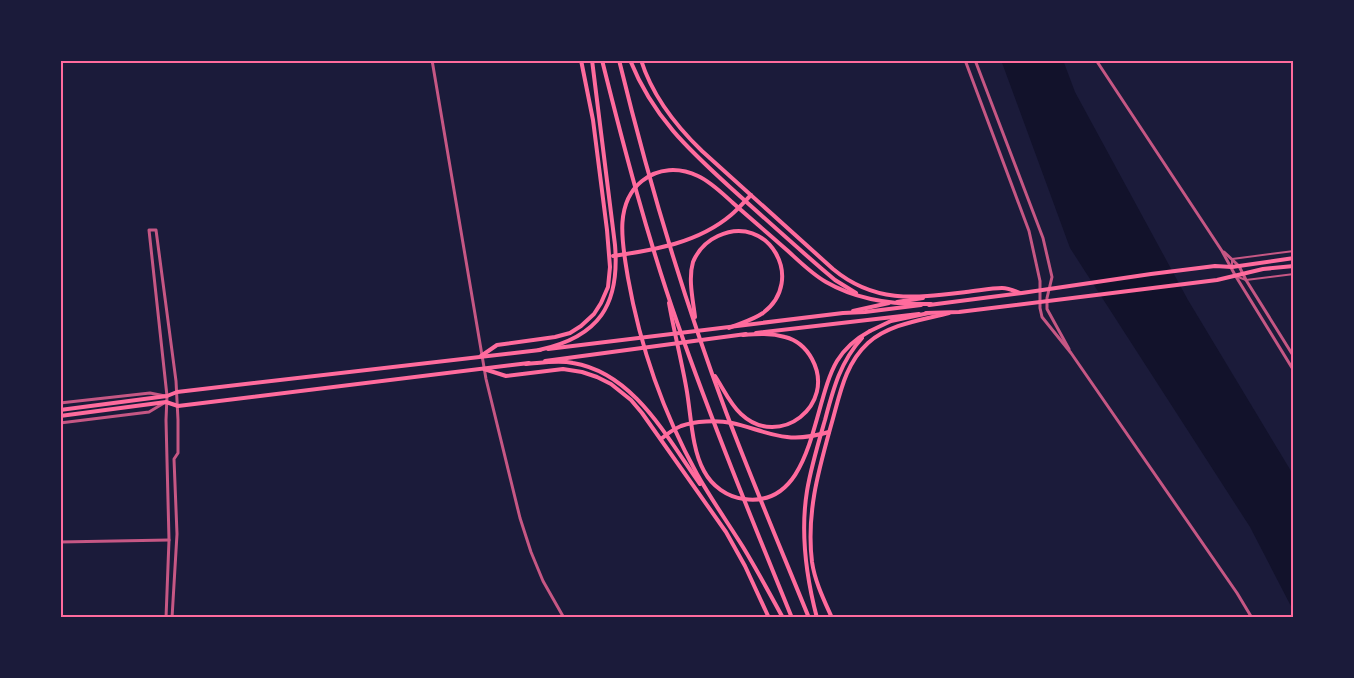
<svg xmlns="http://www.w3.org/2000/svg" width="1354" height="678" font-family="'Titillium Web',sans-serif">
  <rect width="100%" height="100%" fill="#1b1b3a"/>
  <!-- water -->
  <polygon fill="#12122b" points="1001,60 1063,60 1075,92 1188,300 1294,476 1294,612 1250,527 1070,248"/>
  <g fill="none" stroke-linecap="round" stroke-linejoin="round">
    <!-- minor -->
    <g stroke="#c65784" stroke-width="2">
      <polyline points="1232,266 1232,259 1294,251"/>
      <polyline points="1238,277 1246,280 1294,274"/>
    </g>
    <!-- tertiary -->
    <g stroke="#c65784" stroke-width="3">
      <polyline points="432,60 486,379 520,518 531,552 543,581 564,618"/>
      <polyline points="965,60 1029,231 1040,281 1040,308 1042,317 1071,353 1237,593 1252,618"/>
      <polyline points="975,60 1043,238 1052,277 1047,298 1047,309 1069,349"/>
      <polyline points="1096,60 1222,251 1235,275 1294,371"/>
      <polyline points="1224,252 1239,266 1246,280 1294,357"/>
      <polyline points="60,403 150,393 165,396"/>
      <polyline points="60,423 149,412 164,403"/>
      <polyline points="60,542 169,540"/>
      <polyline points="166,618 169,540 166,420 167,396 149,230 156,230 176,381 178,420 178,453 174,459 177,534 172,618"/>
    </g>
    <!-- secondary -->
    <g stroke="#ff6b9d" stroke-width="4">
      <path d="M641,60C652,95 676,126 702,151L833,269C875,304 916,298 966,292C977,291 991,288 1002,288C1008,288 1015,291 1020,293"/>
      <path d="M613,256C654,250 698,243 731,215C738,209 744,202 751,195"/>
      <polyline points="481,356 497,345 555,337 570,333 581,326 594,314 601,303 608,287 610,267 607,230 593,120 581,60"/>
      <polyline points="484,369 506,376 563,369 582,372 597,377 611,384 631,400 642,413 726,532 745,566 769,618"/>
      <path d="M661,439C667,434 674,429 681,426C695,421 717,420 732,423C751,427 768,435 787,437C802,439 815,436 829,432"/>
      <path d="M832,618C824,600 815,582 812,562C806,512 819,469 832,422C840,394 845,364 868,343C889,324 922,320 949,313"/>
    </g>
    <!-- primary -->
    <g stroke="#ff6b9d" stroke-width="4">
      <polyline points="897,302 923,298"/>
      <polyline points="929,305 1022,293 1151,274 1215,266 1232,267 1294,258"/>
      <polyline points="853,311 889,303"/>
      <polyline points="926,313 959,312 1217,280 1263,269 1294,266"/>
      <polyline points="756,333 919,314"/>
      <polyline points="548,349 843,313 865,312 921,305"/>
      <polyline points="545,361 746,334"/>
      <polyline points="60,410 167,396 177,392 540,350"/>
      <polyline points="60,416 166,402 178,406 529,363"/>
    </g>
    <!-- trunk -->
    <g stroke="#ff6b9d" stroke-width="4">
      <path d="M602,60C624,148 647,236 677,322C712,422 752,520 792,618"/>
      <path d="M619,60C648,179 683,297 726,412C752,481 781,549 809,618"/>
      <path d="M630,60C653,117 688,149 732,189C762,216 792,243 822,269L835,280L856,293"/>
      <path d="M669,303C674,332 682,362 687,392C691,416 692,450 704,471C712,486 727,497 744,499C814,509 812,403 837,361C845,348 857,338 870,331"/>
      <path d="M695,317C693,300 688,279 693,262C698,250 707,241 718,236C768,212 807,280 763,313C753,320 741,323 729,328"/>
      <polyline points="870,331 891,321 929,313"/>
      <path d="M539,350C599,337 620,305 615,245L592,60"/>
      <path d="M526,364C541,363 558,360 573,363C634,373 667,438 700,484"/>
      <path d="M715,376C723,388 730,404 741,414C779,450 837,405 812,359C806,348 797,340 785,337C771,333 757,334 743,335"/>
      <path d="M783,618C770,594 757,570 743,547C728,523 711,499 697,474C664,414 640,346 628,278C623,247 613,204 642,181C658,168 679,167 698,176C711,182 722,193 733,203C751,219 770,235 788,251C800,262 812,274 826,282C859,301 895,305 931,304"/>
      <path d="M817,618C806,576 800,534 807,491C811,467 818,444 825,420C833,390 840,362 862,338"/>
    </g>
  </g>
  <!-- border -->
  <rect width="1354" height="678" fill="none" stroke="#1b1b3a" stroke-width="123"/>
  <rect x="62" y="62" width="1230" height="554" fill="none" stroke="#ff6b9d" stroke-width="2"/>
</svg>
